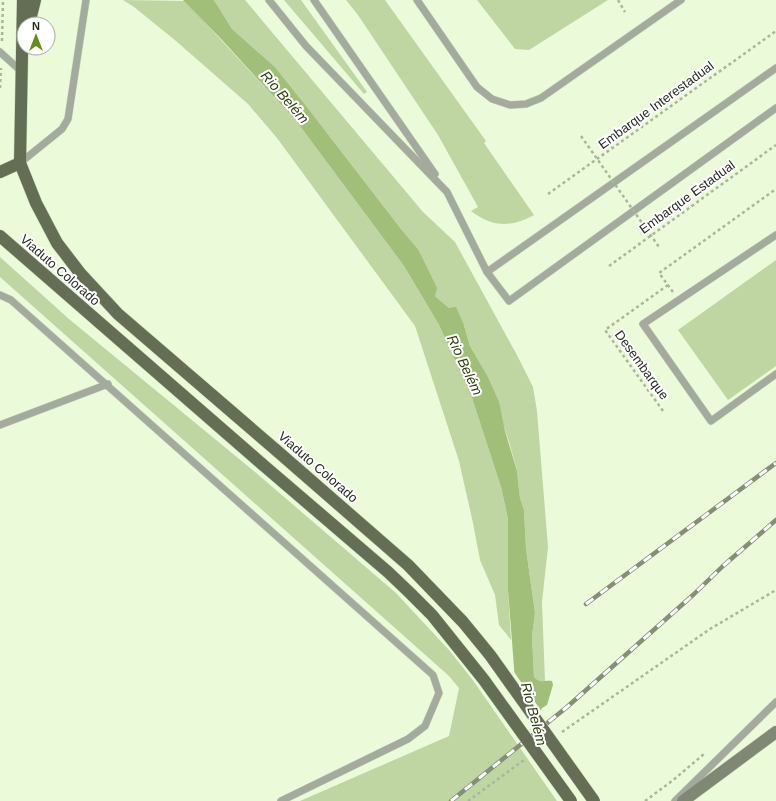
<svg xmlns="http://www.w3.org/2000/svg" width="776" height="801" font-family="Arial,sans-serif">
  <rect width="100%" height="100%" fill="#ebfbd9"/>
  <!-- green -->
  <g fill="#bfd6a3">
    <polygon points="123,0 185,1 297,122 404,266 439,325 472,398 501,487 508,519 508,590 511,640 499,625 495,595 480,560 473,523 459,461 415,326 277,138 248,104 176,41 134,7"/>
    <polygon points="214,0 245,0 423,212 455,242 518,357 533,387 537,411 548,547 542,602 545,681 537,681 534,677 532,636 535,613 526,549 524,510 520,498 517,471 510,445 487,375 470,346 464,325 449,308 435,296 418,249 401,229 307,107 275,67 232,29"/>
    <polygon points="284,0 301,0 367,92 364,94"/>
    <path d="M346,0H385L486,141L484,143L534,215C511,228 492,227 471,211L478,207L438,135L358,15Z"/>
    <polygon points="477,0 608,0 529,50 515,49"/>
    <polygon points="0,257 69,319 255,472 396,593 449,650 472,679 557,801 300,801 449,736 459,688 449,676 0,277"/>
    <polygon points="776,260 776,366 728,400 678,330"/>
  </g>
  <!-- water -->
  <path fill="#a1bf79" d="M183,0H214L232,29L275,67L307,107L401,229L418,249L437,288L435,296L449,308L456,307L464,325L470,346L487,375L499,402L505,431L517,471L520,498L524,510L526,549L535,613L532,636L534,677C540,684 544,680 552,681L553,685L547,705L542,708L540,712L517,706L508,590V519L501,487L472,398L439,325L404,266L297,122L222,40Z"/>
  <!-- pier -->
  <polygon fill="#ebfbd9" points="512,669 542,712 555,750 567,781 578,801 557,801 554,796 515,707"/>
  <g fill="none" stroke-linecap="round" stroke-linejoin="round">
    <defs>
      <g id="lane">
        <polyline points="269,0 306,46 447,192 487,272 509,301 776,108"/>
        <polyline points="314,0 435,174"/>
        <polyline points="417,0 477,87 492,99 510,105 526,104 541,98 681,0"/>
        <polyline points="0,52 22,72"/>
        <polyline points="20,163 62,129 68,119 86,0"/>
        <polyline points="776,235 643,324 711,421 776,374"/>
        <polyline points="487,272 776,68"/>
        <polyline points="0,295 11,300 433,675 439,693 425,726 408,739 281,801"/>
        <polyline points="0,425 108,384"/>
        <polyline points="675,801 776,702"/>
      </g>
      <polyline id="secondary" points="683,801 776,732"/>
      <g id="primary">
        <polyline points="23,0 20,163 36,203 57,243 80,273 118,314 276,450"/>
        <polyline points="29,24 35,0"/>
        <polyline points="0,172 20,163"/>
        <polyline points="0,236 262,464"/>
      </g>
    </defs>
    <!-- lane casing -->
    <use href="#lane" stroke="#c7d6b7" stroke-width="8"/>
    <!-- secondary casing -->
    <use href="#secondary" stroke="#c7d6b7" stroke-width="13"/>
    <!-- primary casing -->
    <use href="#primary" stroke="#c7d6b7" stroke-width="13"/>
    <!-- path -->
    <g stroke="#a9b69b" stroke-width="2.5" stroke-dasharray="3 3" stroke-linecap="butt">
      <polyline points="618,0 625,12"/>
      <polyline points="2,41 3,0"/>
      <polyline points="0,88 1,68"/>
      <polyline points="548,194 776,31"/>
      <polyline points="609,266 776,145"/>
      <polyline points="673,292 659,273 776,189"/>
      <polyline points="663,411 605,330 668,285"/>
      <polyline points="562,732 710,629 776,590"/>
      <polyline points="468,801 524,760"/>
      <polyline points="645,801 672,781 704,754"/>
    </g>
    <!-- lane -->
    <use href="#lane" stroke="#a4ab9d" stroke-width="7"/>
    <!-- secondary -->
    <use href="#secondary" stroke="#7e8873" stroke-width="12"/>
    <!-- primary -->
    <use href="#primary" stroke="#636e55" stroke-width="12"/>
    <defs>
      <g id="rail">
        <polyline points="586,604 776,463"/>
        <polyline points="451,801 567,707 693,595 723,566 776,520"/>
      </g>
    </defs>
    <!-- rail casing -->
    <use href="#rail" stroke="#858f78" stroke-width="4.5"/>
    <!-- rail -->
    <use href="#rail" stroke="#fff" stroke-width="3" stroke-dasharray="9" stroke-linecap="butt"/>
    <defs>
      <g id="primary-bridge">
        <polyline points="276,450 408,565 463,622 490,655 594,801"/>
        <polyline points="262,464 388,572 410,593 432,615 484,680 571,801"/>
      </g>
    </defs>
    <!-- primary-bridge casing -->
    <use href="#primary-bridge" stroke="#c7d6b7" stroke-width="13" stroke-linecap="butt"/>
    <!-- path-bridge -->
    <polyline stroke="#a9b69b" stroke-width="2.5" stroke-dasharray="3 3" stroke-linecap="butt" points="581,136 659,247"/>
    <!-- primary-bridge -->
    <use href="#primary-bridge" stroke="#636e55" stroke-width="12"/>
  </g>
  <g text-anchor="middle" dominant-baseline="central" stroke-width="4" stroke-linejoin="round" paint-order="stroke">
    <!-- street labels -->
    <g font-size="13" fill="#252b1e" stroke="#fff">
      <text transform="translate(656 105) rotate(-36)">Embarque Interestadual</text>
      <text transform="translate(687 197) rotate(-36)">Embarque Estadual</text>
      <text transform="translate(60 270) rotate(41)">Viaduto Colorado</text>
      <text transform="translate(642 365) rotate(54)">Desembarque</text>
      <text transform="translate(318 467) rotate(41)">Viaduto Colorado</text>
    </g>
    <!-- water labels -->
    <g font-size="14" font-style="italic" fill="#2d400d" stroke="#fff">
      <text transform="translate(285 97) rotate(49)">Rio Belém</text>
      <text transform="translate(465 365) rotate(65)">Rio Belém</text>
      <text transform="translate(534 714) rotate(75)">Rio Belém</text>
    </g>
  </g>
  <!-- north arrow -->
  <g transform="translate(36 36)"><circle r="19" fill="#ffffff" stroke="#a8aaa5"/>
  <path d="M0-3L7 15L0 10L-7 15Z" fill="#658d19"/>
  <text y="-6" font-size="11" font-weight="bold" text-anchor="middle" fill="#252b1e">N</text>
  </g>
</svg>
